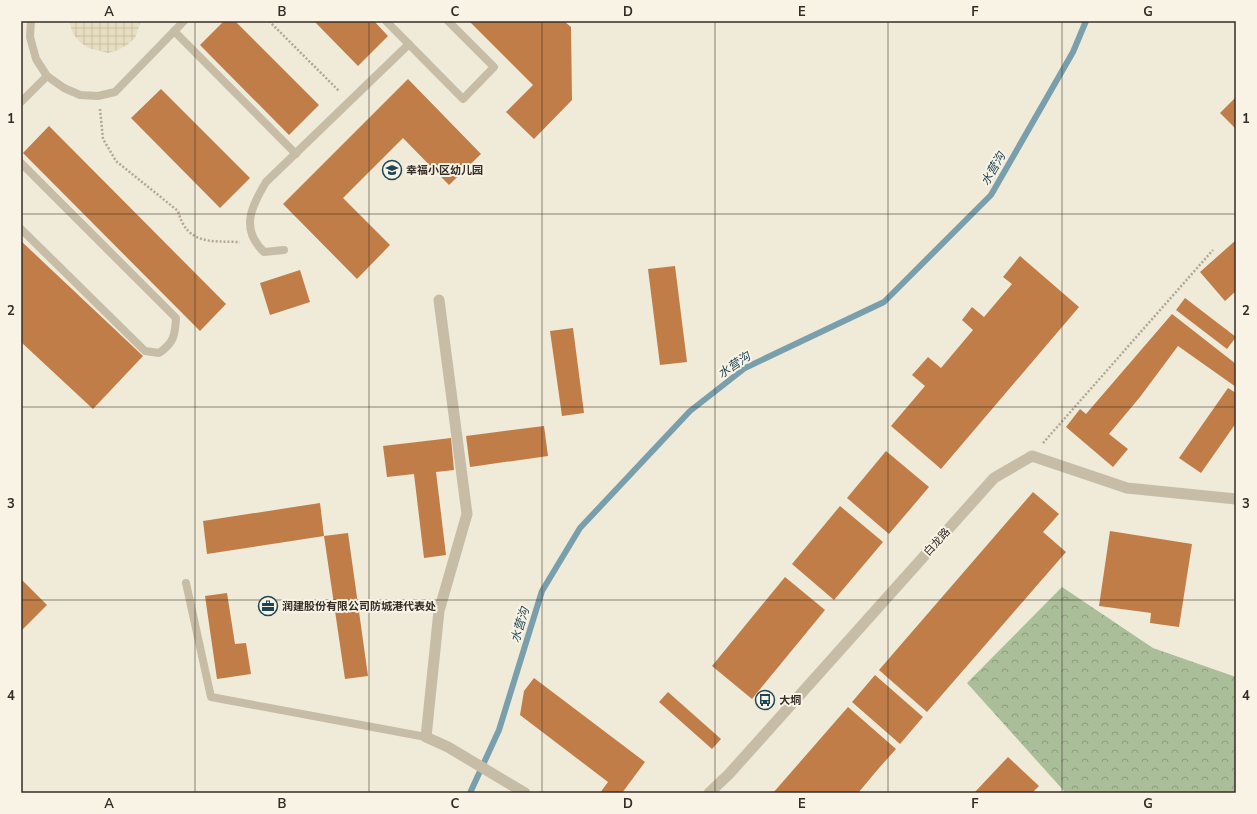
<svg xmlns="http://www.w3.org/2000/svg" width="1257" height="814" font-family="'Nunito Sans','Noto Sans SC',sans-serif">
  <defs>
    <pattern id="forest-crowns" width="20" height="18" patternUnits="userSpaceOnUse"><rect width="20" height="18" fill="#abbe9a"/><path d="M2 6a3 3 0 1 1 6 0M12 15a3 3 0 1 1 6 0" fill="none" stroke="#8c9b7e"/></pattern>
    <pattern id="plaza-grid" width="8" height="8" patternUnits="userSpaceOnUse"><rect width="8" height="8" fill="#e7dec1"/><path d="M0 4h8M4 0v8" fill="none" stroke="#c7bfa6"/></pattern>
  </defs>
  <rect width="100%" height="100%" fill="#f0ead9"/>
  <!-- forest -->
  <polygon fill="url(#forest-crowns)" points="1062,587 1153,648 1236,677 1236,793 1062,793 1064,791 967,683"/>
  <!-- plaza -->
  <polygon fill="url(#plaza-grid)" points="69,21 141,21 135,38 127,45 118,50 108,53 88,48 80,42 73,34"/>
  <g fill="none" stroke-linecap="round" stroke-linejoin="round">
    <!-- stream -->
    <polyline stroke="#7a9fac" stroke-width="6" points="470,793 499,730 542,591 580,528 690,411 745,368 884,302 991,195 1073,52 1086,21"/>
  </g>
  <!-- building -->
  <g fill="#c07d47">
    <polygon points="224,21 235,21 319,105 289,135 200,45"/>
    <polygon points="314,21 374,21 388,36 358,66"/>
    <polygon points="469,21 564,21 571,27 572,100 534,139 506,112 533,85"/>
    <polygon points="408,79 481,154 449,185 403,138 343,198 390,245 357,279 283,204"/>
    <polygon points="161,89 250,178 220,208 131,118"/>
    <polygon points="1236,97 1236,129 1220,113"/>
    <polygon points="49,126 226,304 200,331 23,153"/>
    <polygon points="1236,240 1236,291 1225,301 1200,272"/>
    <polygon points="21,241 143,356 93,409 21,342"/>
    <polygon points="1020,256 1079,307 941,469 891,426 925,386 912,375 928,357 941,368 973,330 962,320 972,307 984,317 1012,284 1003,277"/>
    <polygon points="675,266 687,362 660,365 648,269"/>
    <polygon points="300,270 310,302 270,315 260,283"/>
    <polygon points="1185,298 1236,337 1227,349 1176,310"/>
    <polygon points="1172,314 1236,364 1236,387 1178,346 1140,397 1109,434 1128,449 1113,467 1066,427 1080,409 1086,414"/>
    <polygon points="573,328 584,413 562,416 550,331"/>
    <polygon points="1228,388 1236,393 1236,423 1201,473 1179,458"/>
    <polygon points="544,426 548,456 470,467 466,436"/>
    <polygon points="451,438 454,470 436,472 446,555 424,558 414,474 387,477 383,446"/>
    <polygon points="886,451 929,487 889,534 847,498"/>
    <polygon points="1033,492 1059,514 1043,532 1066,552 927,712 879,670"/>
    <polygon points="320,503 324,536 207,554 203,521"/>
    <polygon points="840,506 883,542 834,600 792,564"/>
    <polygon points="1110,531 1192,544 1179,627 1150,623 1151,613 1099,606"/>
    <polygon points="348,533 368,676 345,679 324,536"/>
    <polygon points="785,577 825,610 752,699 712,666"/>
    <polygon points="21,579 47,605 21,631"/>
    <polygon points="227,593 235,644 246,643 251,674 217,679 205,596"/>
    <polygon points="875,675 923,717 900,744 852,702"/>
    <polygon points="534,678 645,762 622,793 600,793 608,782 520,715 524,691"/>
    <polygon points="668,692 721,739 712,749 659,702"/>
    <polygon points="848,707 896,749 879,768 858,793 773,793"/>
    <polygon points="1008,757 1039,786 1032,793 974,793"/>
  </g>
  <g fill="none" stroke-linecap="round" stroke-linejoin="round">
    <!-- path -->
    <g stroke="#b3a690" stroke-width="2.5" stroke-dasharray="2 2" stroke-linecap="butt">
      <polyline points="269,21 339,91"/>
      <path d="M100,109L103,139L116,161L178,211C187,245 211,241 240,242"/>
      <polyline points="1043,443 1213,250"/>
    </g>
    <!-- service -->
    <g stroke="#c7bca6" stroke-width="8">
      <polyline points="31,21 30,37 36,59 47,76 64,88 80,95 98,96 115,92 184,21"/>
      <polyline points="386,21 463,99 494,67 448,21"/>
      <polyline points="174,31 296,154"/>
      <polyline points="21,102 47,76"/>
      <path d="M21,163L176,318C175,335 174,343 159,353L145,351L21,229"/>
      <path d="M284,250L264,252C240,229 251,207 266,182L409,44"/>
      <polyline points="186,583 211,697 426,737"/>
    </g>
    <!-- minor -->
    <polyline stroke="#c7bca6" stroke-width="11" points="439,300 467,514 439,611 426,737 448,747 525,793"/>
    <!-- tertiary -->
    <polyline stroke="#c7bca6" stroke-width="11" points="709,793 729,774 994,478 1032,456 1127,488 1236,499"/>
  </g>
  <!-- grid -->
  <path fill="none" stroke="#342d27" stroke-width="1" stroke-opacity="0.55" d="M195,21V793M369,21V793M542,21V793M715,21V793M888,21V793M1062,21V793M21,214H1236M21,407H1236M21,600H1236"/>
  <!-- icons -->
  <defs>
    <symbol id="school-ring" viewBox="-11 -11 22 22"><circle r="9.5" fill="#f8f3e5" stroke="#1e4553" stroke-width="1.5"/><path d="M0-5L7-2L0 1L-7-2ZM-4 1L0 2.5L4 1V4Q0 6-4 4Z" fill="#1e4553"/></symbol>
    <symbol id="office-ring" viewBox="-11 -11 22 22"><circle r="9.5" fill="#f8f3e5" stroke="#1e4553" stroke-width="1.5"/><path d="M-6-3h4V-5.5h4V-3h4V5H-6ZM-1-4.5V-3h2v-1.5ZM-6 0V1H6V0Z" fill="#1e4553"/></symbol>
    <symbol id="bus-ring" viewBox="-11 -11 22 22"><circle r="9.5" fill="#f8f3e5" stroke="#1e4553" stroke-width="1.5"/><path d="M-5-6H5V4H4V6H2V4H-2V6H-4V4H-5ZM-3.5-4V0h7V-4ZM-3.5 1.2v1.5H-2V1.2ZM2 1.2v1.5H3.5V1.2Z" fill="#1e4553"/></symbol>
  </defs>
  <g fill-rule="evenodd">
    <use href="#school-ring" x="381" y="159" width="22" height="22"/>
    <use href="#office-ring" x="257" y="595" width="22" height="22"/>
    <use href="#bus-ring" x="754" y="689" width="22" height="22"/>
  </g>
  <g text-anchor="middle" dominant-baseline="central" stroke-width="4" stroke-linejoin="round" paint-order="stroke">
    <!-- poi labels -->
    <g font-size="11" font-weight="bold" fill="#342d27" stroke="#f8f3e5" text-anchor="start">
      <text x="406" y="170">幸福小区幼儿园</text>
      <text x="282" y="606">润建股份有限公司防城港代表处</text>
      <text x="779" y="700">大垌</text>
    </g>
    <!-- street labels -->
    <g font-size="11" fill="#342d27" stroke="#f8f3e5">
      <text transform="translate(937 542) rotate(-48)">白龙路</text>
    </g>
    <!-- water labels -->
    <g font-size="12" font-style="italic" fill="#1e4553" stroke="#f8f3e5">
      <text transform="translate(993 169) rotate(-60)">水营沟</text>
      <text transform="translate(734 365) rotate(-34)">水营沟</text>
      <text transform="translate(520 625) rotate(-73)">水营沟</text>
    </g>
  </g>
  <!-- border -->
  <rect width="1257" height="814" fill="none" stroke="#f8f3e5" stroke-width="44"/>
  <rect x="22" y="22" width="1213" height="770" fill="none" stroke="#342d27" stroke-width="1.5"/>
  <g font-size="13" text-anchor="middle" font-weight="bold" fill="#342d27">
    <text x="109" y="16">A</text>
    <text x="282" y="16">B</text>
    <text x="455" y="16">C</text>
    <text x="628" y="16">D</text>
    <text x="802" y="16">E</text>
    <text x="975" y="16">F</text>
    <text x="1148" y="16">G</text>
    <text x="11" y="123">1</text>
    <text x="1246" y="123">1</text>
    <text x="11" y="315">2</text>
    <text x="1246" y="315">2</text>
    <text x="11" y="508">3</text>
    <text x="1246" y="508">3</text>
    <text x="11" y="700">4</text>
    <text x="1246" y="700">4</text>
    <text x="109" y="808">A</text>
    <text x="282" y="808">B</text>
    <text x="455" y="808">C</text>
    <text x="628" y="808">D</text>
    <text x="802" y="808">E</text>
    <text x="975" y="808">F</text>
    <text x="1148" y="808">G</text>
  </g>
</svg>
